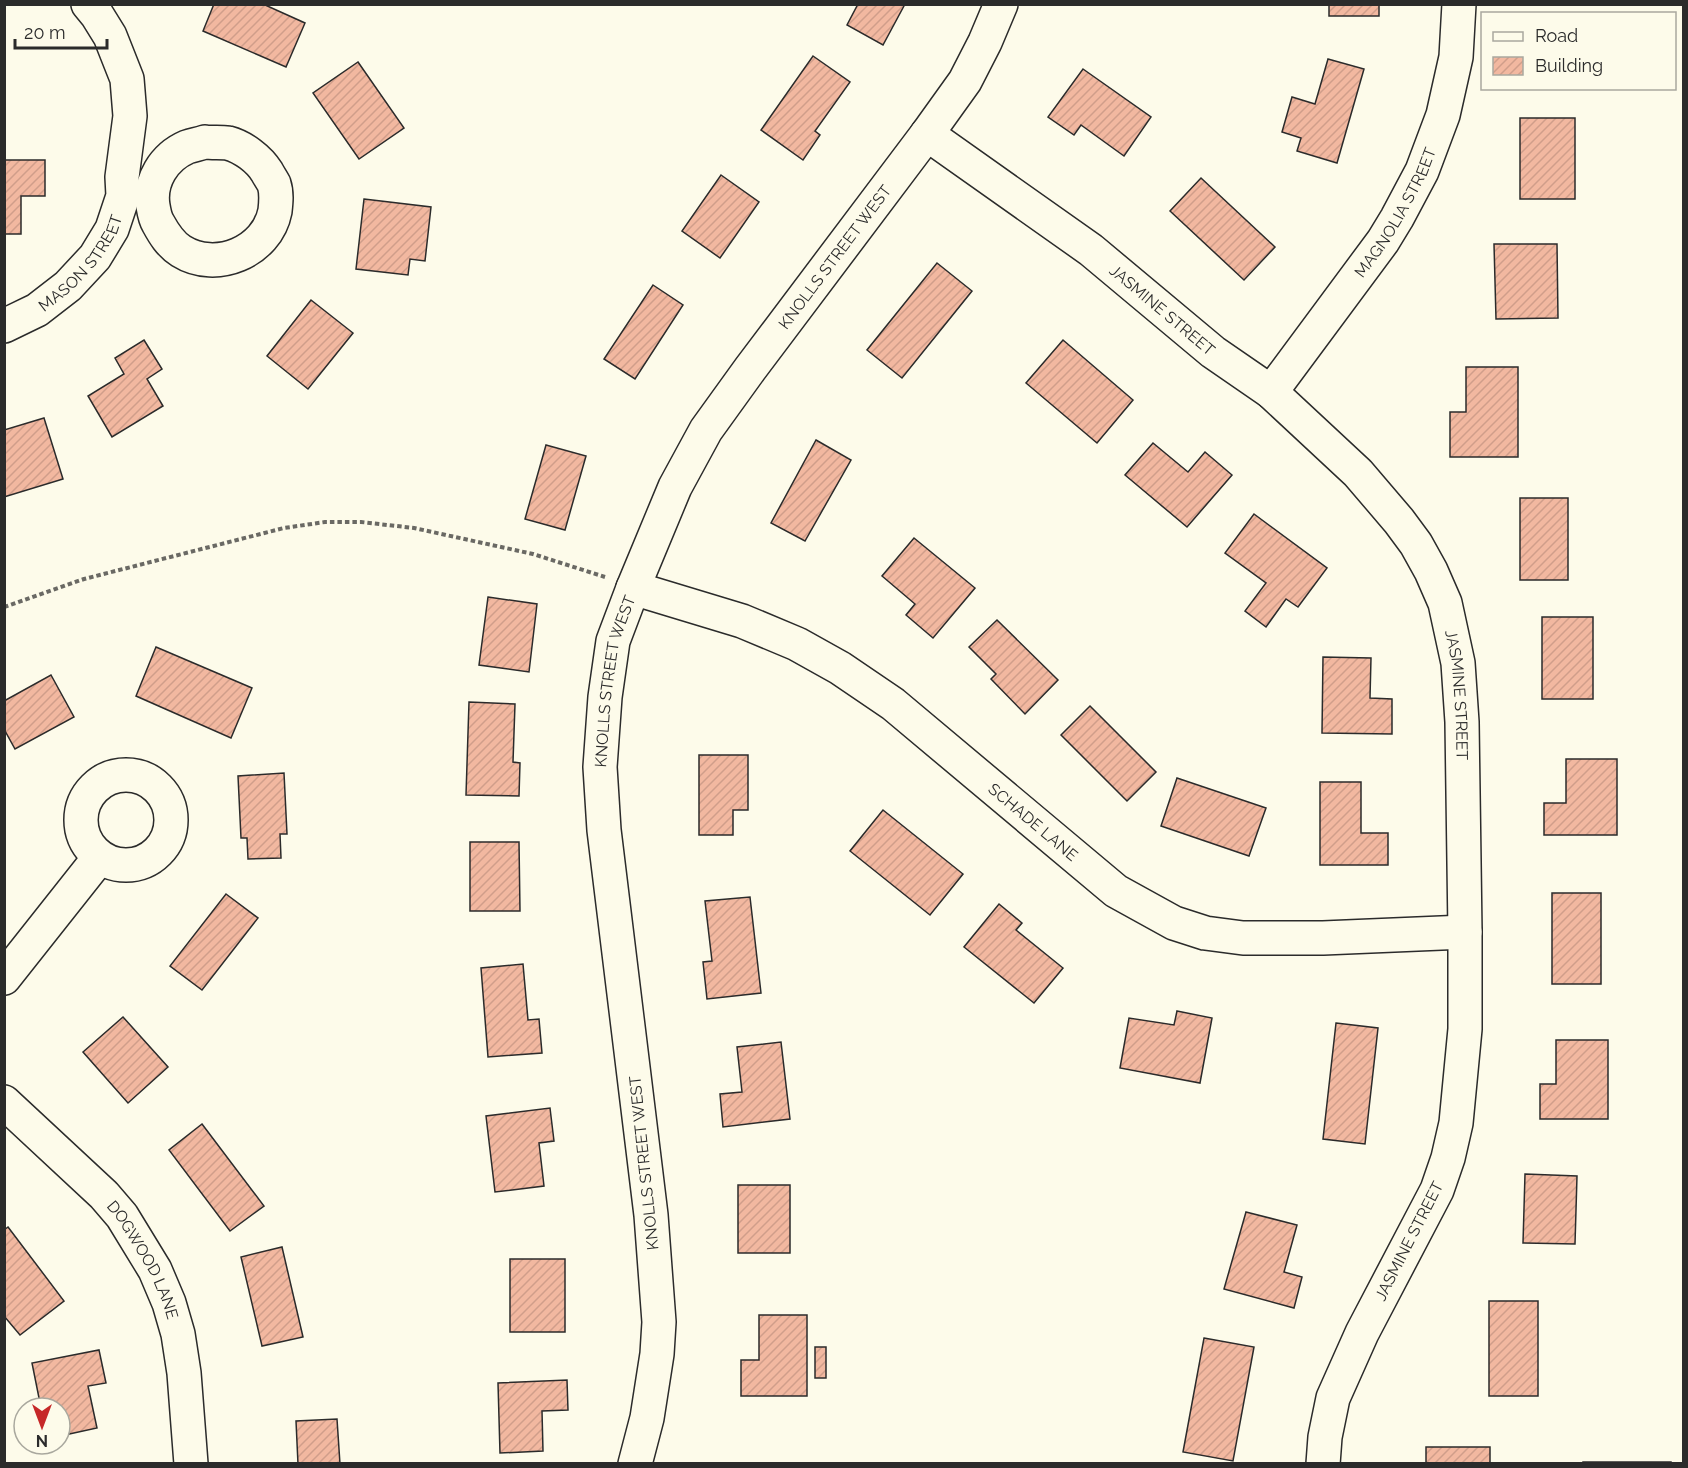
<svg xmlns="http://www.w3.org/2000/svg" width="1688" height="1468" font-family="Raleway,sans-serif">
  <defs>
    <pattern id="building-hatch" width="6" height="6" patternUnits="userSpaceOnUse" patternTransform="scale(1.5)"><rect width="6" height="6" fill="#f2b8a0"/><path d="M-1 1l2-2M0 6l6-6M5 7l2-2" fill="none" stroke="#d09e8a"/></pattern>
  </defs>
  <rect width="100%" height="100%" fill="#fdfbea"/>
  <!-- building -->
  <g fill="url(#building-hatch)" stroke="#2b2b2b" stroke-width="1.5">
    <polygon points="214,4 263,4 305,23 286,67 203,31"/>
    <polygon points="858,4 905,4 883,45 847,25"/>
    <rect x="1329" y="4" width="50" height="12"/>
    <polygon points="813,56 850,82 815,131 820,135 803,160 761,130"/>
    <polygon points="1328,59 1364,69 1337,163 1297,151 1301,138 1282,132 1292,97 1315,104"/>
    <polygon points="358,62 404,128 359,159 313,93"/>
    <polygon points="1083,69 1151,117 1124,156 1081,125 1074,135 1048,117"/>
    <rect x="1520" y="118" width="55" height="81"/>
    <polygon points="4,160 45,160 45,196 21,196 21,234 4,234"/>
    <polygon points="721,175 759,202 720,258 682,231"/>
    <polygon points="1201,178 1275,247 1244,280 1170,211"/>
    <polygon points="364,199 431,207 425,261 410,259 408,275 356,269"/>
    <polygon points="1494,244 1557,244 1558,318 1496,319"/>
    <polygon points="937,263 972,291 902,378 867,350"/>
    <polygon points="653,285 683,305 635,379 604,359"/>
    <polygon points="311,300 353,333 308,389 267,356"/>
    <polygon points="144,340 162,369 147,379 163,406 112,437 88,396 124,374 115,358"/>
    <polygon points="1063,340 1133,400 1097,443 1026,383"/>
    <polygon points="1466,367 1518,367 1518,457 1450,457 1450,412 1466,412"/>
    <polygon points="44,418 63,479 4,497 4,430"/>
    <polygon points="816,440 851,460 805,541 771,523"/>
    <polygon points="1153,443 1188,472 1205,452 1232,475 1187,527 1125,475"/>
    <polygon points="546,445 586,456 565,530 525,519"/>
    <rect x="1520" y="498" width="48" height="82"/>
    <polygon points="1254,514 1327,568 1298,607 1286,599 1266,627 1245,611 1266,583 1225,553"/>
    <polygon points="914,538 975,588 933,638 906,615 915,604 882,576"/>
    <polygon points="488,597 537,604 529,672 479,665"/>
    <rect x="1542" y="617" width="51" height="82"/>
    <polygon points="997,620 1058,680 1025,714 991,679 996,674 969,647"/>
    <polygon points="156,647 252,688 231,738 136,696"/>
    <polygon points="1323,657 1371,658 1370,698 1392,699 1392,734 1322,733"/>
    <polygon points="51,675 74,717 15,749 4,729 4,701"/>
    <polygon points="469,702 515,704 513,762 520,763 519,796 466,795"/>
    <polygon points="1090,706 1156,772 1127,801 1061,735"/>
    <polygon points="699,755 748,755 748,810 733,810 733,835 699,835"/>
    <polygon points="1566,759 1617,759 1617,835 1544,835 1544,803 1566,803"/>
    <polygon points="284,773 287,834 280,834 281,858 248,859 247,838 241,838 238,776"/>
    <polygon points="1177,778 1266,808 1249,856 1161,826"/>
    <polygon points="1320,782 1361,782 1361,833 1388,833 1388,865 1320,865"/>
    <polygon points="883,810 963,874 930,915 850,851"/>
    <polygon points="470,842 519,842 520,911 470,911"/>
    <rect x="1552" y="893" width="49" height="91"/>
    <polygon points="226,894 258,918 202,990 170,966"/>
    <polygon points="750,897 761,993 707,999 703,962 712,961 705,901"/>
    <polygon points="999,904 1022,923 1016,930 1063,968 1034,1003 964,947"/>
    <polygon points="523,964 528,1020 539,1019 542,1053 488,1057 481,968"/>
    <polygon points="1177,1011 1212,1018 1200,1083 1120,1068 1129,1018 1174,1025"/>
    <polygon points="123,1017 168,1067 128,1103 83,1052"/>
    <polygon points="1336,1023 1378,1028 1365,1144 1323,1139"/>
    <polygon points="1556,1040 1608,1040 1608,1119 1540,1119 1540,1084 1556,1084"/>
    <polygon points="781,1042 790,1119 723,1127 720,1094 742,1092 737,1047"/>
    <polygon points="550,1108 554,1141 539,1143 544,1186 495,1192 486,1116"/>
    <polygon points="202,1124 264,1206 230,1231 169,1150"/>
    <polygon points="1525,1174 1577,1176 1575,1244 1523,1243"/>
    <rect x="738" y="1185" width="52" height="68"/>
    <polygon points="1246,1212 1297,1225 1284,1272 1302,1277 1294,1308 1224,1289"/>
    <polygon points="8,1227 64,1301 20,1335 4,1316 4,1230"/>
    <polygon points="282,1247 303,1337 262,1346 241,1257"/>
    <rect x="510" y="1259" width="55" height="73"/>
    <rect x="1489" y="1301" width="49" height="95"/>
    <polygon points="759,1315 807,1315 807,1396 741,1396 741,1360 759,1360"/>
    <polygon points="1204,1338 1254,1347 1233,1461 1183,1452"/>
    <rect x="815" y="1347" width="11" height="31"/>
    <polygon points="99,1350 106,1383 88,1386 97,1428 60,1436 60,1408 41,1408 32,1363"/>
    <polygon points="567,1380 568,1410 542,1411 543,1451 500,1453 498,1383"/>
    <polygon points="337,1419 340,1464 298,1464 296,1421"/>
    <rect x="1426" y="1447" width="64" height="17"/>
    <rect x="1583" y="1462" width="88" height="2"/>
  </g>
  <g fill="none" stroke-linecap="round" stroke-linejoin="round">
    <defs>
      <g id="minor">
        <path id="s1" d="M927,134L1091,250L1213,352L1271,392L1358,473L1399,521L1416,544L1431,571L1445,603L1458,663L1462,722L1465,932V1029L1456,1123L1448,1158L1437,1190L1362,1333L1333,1398L1325,1437L1323,1464"/>
        <path d="M205,142C212,143 221,142 228,143C243,147 259,159 267,172C269,176 272,180 274,184C277,193 276,202 275,211C267,252 216,273 181,251C170,244 164,234 158,223C155,218 154,212 153,206C149,181 164,157 187,147C193,145 199,144 205,142Z"/>
        <path id="s2" d="M4,326L37,310L68,286L95,257L112,229L123,196L122,177L130,116L127,79L110,36L97,15L88,4"/>
        <path id="s3" d="M1271,392L1383,241L1397,218L1422,171L1443,115L1456,57L1459,4"/>
        <path id="s4" d="M633,588L742,621L797,644L840,668L893,704L1116,891L1174,923L1205,933L1243,938H1323L1465,932"/>
        <circle cx="126" cy="820" r="45"/>
        <polyline points="4,978 99,858"/>
        <path id="s5" d="M4,1102L104,1195L122,1216L155,1270L169,1303L178,1334L184,1373L191,1464"/>
        <path id="s6" d="M635,1464L647,1418L657,1354L659,1322L651,1215L604,830L600,767L605,697L613,641L633,588L675,487L706,430L750,369L927,134L965,81L985,42L1001,4"/>
      </g>
    </defs>
    <!-- minor casing -->
    <use href="#minor" stroke="#2b2b2b" stroke-width="36"/>
    <!-- path -->
    <polyline stroke="#6a6964" stroke-width="4" stroke-dasharray="4.5 3" stroke-linecap="butt" points="4,607 84,579 284,528 325,522 361,522 414,528 533,554 605,577"/>
    <!-- minor -->
    <use href="#minor" stroke="#fdfbea" stroke-width="33"/>
  </g>
  <g text-anchor="middle" dominant-baseline="central" stroke-width="4.5" stroke-linejoin="round" paint-order="stroke">
    <!-- street labels -->
    <g font-size="16" fill="#2b2b2b" stroke="#fdfbea">
      <text stroke="none"><textPath href="#s3" startOffset="219">MAGNOLIA STREET</textPath></text>
      <text stroke="none"><textPath href="#s6" startOffset="1276">KNOLLS STREET WEST</textPath></text>
      <text stroke="none"><textPath href="#s2" startOffset="102">MASON STREET</textPath></text>
      <text stroke="none"><textPath href="#s1" startOffset="294">JASMINE STREET</textPath></text>
      <text stroke="none"><textPath href="#s6" startOffset="790">KNOLLS STREET WEST</textPath></text>
      <text stroke="none"><textPath href="#s1" startOffset="800">JASMINE STREET</textPath></text>
      <text stroke="none"><textPath href="#s4" startOffset="470">SCHADE LANE</textPath></text>
      <text transform="translate(644 1163) rotate(-96)">KNOLLS STREET WEST</text>
      <text transform="translate(1409 1241) rotate(-63)">JASMINE STREET</text>
      <text stroke="none"><textPath href="#s5" startOffset="213">DOGWOOD LANE</textPath></text>
    </g>
  </g>
  <!-- border -->
  <rect width="1688" height="1468" fill="none" stroke="#2b2b2b" stroke-width="12"/>
  <!-- legend -->
  <rect x="1481" y="12" width="195" height="78" fill="#fdfbea" stroke="#a9a89e" stroke-width="1.5"/>
  <rect x="1493" y="32" width="30" height="9" fill="#fdfbea" stroke="#a9a89e" stroke-width="1.5"/>
  <text x="1535" y="42" font-size="18" fill="#2b2b2b">Road</text>
  <rect x="1493" y="57" width="30" height="18" fill="url(#building-hatch)" stroke="#a9a89e" stroke-width="1.5"/>
  <text x="1535" y="72" font-size="18" fill="#2b2b2b">Building</text>
  <!-- north arrow -->
  <g transform="translate(42 1426) rotate(180)"><circle r="28" fill="#fdfbea" stroke="#a9a89e" stroke-width="1.5"/>
  <path d="M0-4.5L10 22L0 15L-10 22Z" fill="#c62828"/>
  <text y="-9" font-size="16" font-weight="bold" text-anchor="middle" fill="#2b2b2b">N</text>
  </g>
  <!-- scale -->
  <path d="M15 39v9h92v-9" fill="none" stroke="#2b2b2b" stroke-width="3"/>
  <text x="24" y="39" font-size="18" fill="#2b2b2b" stroke="#fdfbea" stroke-width="4.5" paint-order="stroke">20 m</text>
</svg>
